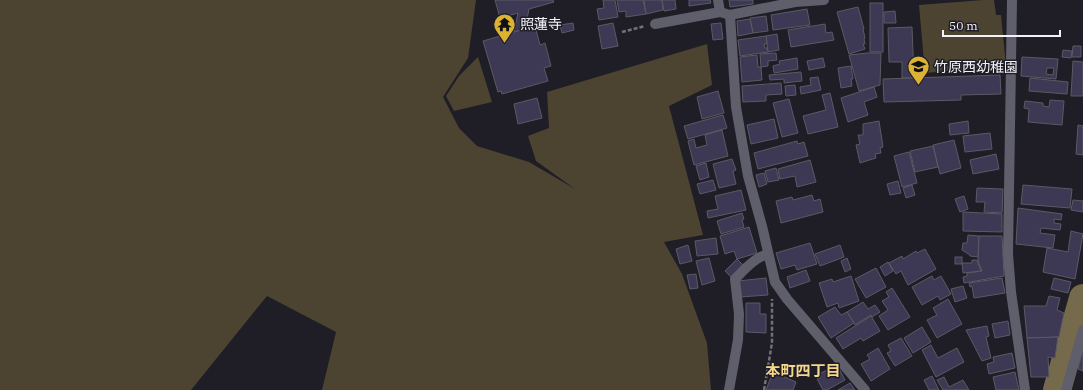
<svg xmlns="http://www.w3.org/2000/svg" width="1083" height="390" font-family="'IBM Plex Serif','Noto Sans JP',serif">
  <rect width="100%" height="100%" fill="#1f1d26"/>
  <!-- green -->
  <g fill="#4c4431">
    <polygon points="0,0 476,0 468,58 443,97 459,128 477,146 529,162 575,189 536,161 528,136 549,128 547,92 707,44 712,85 669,106 703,235 664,242 682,274 707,343 711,390 322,390 336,332 267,296 191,390 0,390"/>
    <polygon points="983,0 994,0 996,15 1001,15 1006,66 925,73 919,5"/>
    <polygon points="478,57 492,102 454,111 446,96 459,76"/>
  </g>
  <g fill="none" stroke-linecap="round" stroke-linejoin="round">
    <!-- river -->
    <polyline stroke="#766a4c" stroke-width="28" points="1057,390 1083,298"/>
  </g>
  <!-- building -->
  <g fill="#3d3854" stroke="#5b5a64" fill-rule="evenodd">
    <polygon points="495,0 553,0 554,2 529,9 525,29 514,32 518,13 500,18"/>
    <polygon points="603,0 615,0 618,17 599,20 597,9 604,8"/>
    <polygon points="617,0 643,0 646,14 626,17 626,11 619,12"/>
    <polygon points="644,0 662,0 663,10 646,14"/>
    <polygon points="662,0 675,0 676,9 664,11"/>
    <polygon points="689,0 710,0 711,3 689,6"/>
    <polygon points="729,0 753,0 753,4 730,7"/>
    <rect x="870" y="3" width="13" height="49"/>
    <polygon points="858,7 864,29 863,29 865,38 864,39 865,44 863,44 865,49 849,54 837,12"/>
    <polygon points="807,9 810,25 773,30 771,15"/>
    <polygon points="895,11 896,23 884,23 884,12"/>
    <polygon points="766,16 768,31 753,33 750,18"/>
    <polygon points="750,19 753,33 738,36 737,21"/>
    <polygon points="573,23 574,30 562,33 560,25"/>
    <polygon points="613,23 618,46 602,49 598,26"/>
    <polygon points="721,23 723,39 713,40 711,24"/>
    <polygon points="825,24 826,33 832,32 834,40 791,47 788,30"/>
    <polygon points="535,26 540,45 545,43 551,66 544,68 548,81 502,94 501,91 498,92 483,41"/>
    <polygon points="912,27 914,78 902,78 902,62 889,62 888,28"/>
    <polygon points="777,34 779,50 768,52 766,36"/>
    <polygon points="766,36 767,44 764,44 765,48 767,48 768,52 740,56 738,40"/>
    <polygon points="1073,46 1081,46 1081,57 1072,57"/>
    <polygon points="1063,50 1072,51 1071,58 1062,57"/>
    <polygon points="776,53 777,60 768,61 768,66 761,67 760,54"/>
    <polygon points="867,53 881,53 880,85 859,91 849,55"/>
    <polygon points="757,55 758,67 761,67 762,80 742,82 740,57"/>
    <path d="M1022,57L1058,59L1056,79L1021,76ZM1047,68H1054L1053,75L1046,74Z"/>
    <polygon points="797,58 798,69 774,73 773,66 780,64 779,61"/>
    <polygon points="823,58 825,67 809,70 807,61"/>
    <polygon points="1073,61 1083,62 1083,96 1071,96"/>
    <polygon points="851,66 853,79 851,79 852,86 841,88 838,68"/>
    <polygon points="801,72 802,81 784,83 784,79 770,80 769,75"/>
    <polygon points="1000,75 1001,94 961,95 961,100 884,102 883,79"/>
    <polygon points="818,77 821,90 801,94 800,87 811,85 810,78"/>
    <polygon points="1030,78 1068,82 1067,94 1029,91"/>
    <polygon points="781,83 782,94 766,95 766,101 743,102 742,86"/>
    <polygon points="795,85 796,95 786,96 785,86"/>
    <polygon points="874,87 877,97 864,102 868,115 848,122 841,98"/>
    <polygon points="718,91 724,113 702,119 697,97"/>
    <polygon points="830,93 838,127 808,134 803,116 826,110 822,95"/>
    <polygon points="537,98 542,118 518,124 514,104"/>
    <polygon points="789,99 798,133 782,137 773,103"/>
    <polygon points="1050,100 1064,101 1062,125 1028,122 1029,109 1024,108 1025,101 1043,103 1043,106 1049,107"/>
    <polygon points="723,115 727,128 688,139 684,126"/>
    <polygon points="774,119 778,138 751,144 747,125"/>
    <polygon points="879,121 883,147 880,148 881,153 875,154 876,158 860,163 856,145 860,144 858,135 863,135 863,124"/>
    <polygon points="968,121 969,133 950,135 949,124"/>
    <polygon points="1078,125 1083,126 1083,155 1076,154"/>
    <polygon points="722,130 728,156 694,165 688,141 694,139 696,148 707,145 705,135"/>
    <polygon points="990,133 992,149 965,152 963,136"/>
    <polygon points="954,140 961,168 940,174 933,145"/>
    <polygon points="797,141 798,144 804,142 808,156 758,169 754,153"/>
    <polygon points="933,146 938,167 915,172 910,151"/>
    <polygon points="909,152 917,183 902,187 894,156"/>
    <polygon points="996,154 999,169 973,174 970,160"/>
    <polygon points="732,159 736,170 733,171 736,184 719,188 713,164"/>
    <polygon points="810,160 816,182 797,187 795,176 780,179 778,169"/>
    <polygon points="706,163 709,177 700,180 696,166"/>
    <polygon points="776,168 779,180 768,182 765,171"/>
    <polygon points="764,173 767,184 759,187 756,175"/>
    <polygon points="713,180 716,190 700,194 697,184"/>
    <polygon points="898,181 901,193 890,195 887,184"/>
    <polygon points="912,185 915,195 906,198 903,188"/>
    <polygon points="1023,185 1072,189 1070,208 1021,204"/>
    <polygon points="977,188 1003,189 1002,213 984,212 985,202 976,202"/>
    <polygon points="741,190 746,210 708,218 707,211 718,209 715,196"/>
    <polygon points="812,195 814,201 820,199 823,212 781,223 776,201 792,197 793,200"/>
    <polygon points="964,196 968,209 960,212 955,199"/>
    <polygon points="1073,200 1083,201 1083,212 1071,210"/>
    <polygon points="1018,208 1062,214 1061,220 1054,219 1054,223 1061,224 1060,230 1041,228 1040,233 1055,235 1053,248 1016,244"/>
    <polygon points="963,212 1002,214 1002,232 963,231"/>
    <polygon points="742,213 744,219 742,220 744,227 721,234 717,221"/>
    <polygon points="749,227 757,253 737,259 734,251 725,254 720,236"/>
    <polygon points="1071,231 1083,234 1075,279 1043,272 1047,248 1068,252"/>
    <polygon points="968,235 979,236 978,257 970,256 970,255 962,250 963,243 967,243"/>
    <polygon points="979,236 1002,236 1004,276 964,283 963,277 967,276 967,273 982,271 978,261"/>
    <polygon points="716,238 718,254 697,256 695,241"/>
    <polygon points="810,243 817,264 797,270 795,265 781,269 776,253"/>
    <polygon points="688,245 692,261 680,264 676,249"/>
    <polygon points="840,245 844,257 820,266 815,254"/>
    <polygon points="925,249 936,269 908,285 901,271 896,274 889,263 902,256 903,259 916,251 917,253"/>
    <rect x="955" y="257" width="7" height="7"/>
    <polygon points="709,258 715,281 702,285 696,261"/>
    <polygon points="847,258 851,269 845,272 841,261"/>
    <polygon points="737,259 743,265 731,277 725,271"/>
    <polygon points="972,260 977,260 981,271 963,273 962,263 972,263"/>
    <polygon points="888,262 893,271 885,276 880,267"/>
    <polygon points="876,268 886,287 866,298 855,279"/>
    <polygon points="806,270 810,281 790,288 787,277"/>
    <polygon points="696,274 698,288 690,289 687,275"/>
    <polygon points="851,276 859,301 839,308 838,303 827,307 819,283 832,279 833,282"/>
    <polygon points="932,276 934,280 941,276 951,294 940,300 938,296 922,305 912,287"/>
    <polygon points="766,278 768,295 740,297 738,281"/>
    <polygon points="1002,278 1005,293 974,298 972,286 970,287 969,283"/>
    <polygon points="1054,278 1071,282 1068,293 1051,289"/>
    <polygon points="963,286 967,298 955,302 951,289"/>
    <polygon points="892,288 910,317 888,330 879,316 888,310 882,301 889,297 886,292"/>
    <polygon points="1049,296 1060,298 1057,310 1064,313 1059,337 1027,338 1024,306 1046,306"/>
    <polygon points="948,299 962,324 937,338 927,320 937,315 933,308"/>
    <polygon points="863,302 868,309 875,305 880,312 872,317 871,315 855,325 847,312"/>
    <polygon points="746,303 760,303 760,314 766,314 766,333 746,332"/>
    <polygon points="835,307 841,315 847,312 854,323 831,338 818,317"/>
    <polygon points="871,316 880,331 863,341 861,338 843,349 836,338"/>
    <polygon points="1008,321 1010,335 995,338 992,324"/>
    <polygon points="987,326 989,336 986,337 991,358 982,361 966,330"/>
    <polygon points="922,327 931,342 913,353 904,338"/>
    <polygon points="1058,337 1055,358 1048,357 1049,377 1031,377 1027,338"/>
    <polygon points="901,338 912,356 895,366 887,353 891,351 888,345"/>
    <polygon points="931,345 938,358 957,348 964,362 936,377 922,350"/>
    <polygon points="878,348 890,369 871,381 861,364 870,359 867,355"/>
    <polygon points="1083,349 1083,371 1078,369"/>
    <polygon points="1012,353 1015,368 989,374 987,364 994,362 993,357"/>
    <polygon points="837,365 845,380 827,390 823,390 817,379 821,377 819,374"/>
    <polygon points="773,372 796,382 793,390 766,390"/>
    <polygon points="1015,372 1019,390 996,390 993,377"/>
    <polygon points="932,376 939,390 929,390 924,380"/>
    <polygon points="944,377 949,387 963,380 969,390 943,390 937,380"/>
    <polygon points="850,383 855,390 838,390"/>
  </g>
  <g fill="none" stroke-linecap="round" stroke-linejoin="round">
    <!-- path -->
    <g stroke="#727078" stroke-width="2.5" stroke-dasharray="4 2" stroke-linecap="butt">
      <polyline points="622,32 645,26"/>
      <polyline points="764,390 772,343 772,299"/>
    </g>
    <!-- minor -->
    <g stroke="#5f5e6b" stroke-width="10">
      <polyline points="718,0 720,12 730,15 736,107 748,176 762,226 775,282 787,299 865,390"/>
      <polyline points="1012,0 1008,254 1011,292 1025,390"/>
      <polyline points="730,15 795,2 824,0"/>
      <polyline points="655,24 720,12"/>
      <path d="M729,390L738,340L739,314L735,279C745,269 754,258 768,254"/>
      <polyline points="1066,390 1083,330"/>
    </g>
  </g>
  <!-- icons -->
  <defs>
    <symbol id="temple-pin" viewBox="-11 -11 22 30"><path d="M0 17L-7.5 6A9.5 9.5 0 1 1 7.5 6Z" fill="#dcb233" stroke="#1f1d26"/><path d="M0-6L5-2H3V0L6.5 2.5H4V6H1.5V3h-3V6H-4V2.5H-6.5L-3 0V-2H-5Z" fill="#111"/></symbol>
    <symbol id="school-pin" viewBox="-11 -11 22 30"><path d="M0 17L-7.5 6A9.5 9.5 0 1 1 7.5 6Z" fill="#dcb233" stroke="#1f1d26"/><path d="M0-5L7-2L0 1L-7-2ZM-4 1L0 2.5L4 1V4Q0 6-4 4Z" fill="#111"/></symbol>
  </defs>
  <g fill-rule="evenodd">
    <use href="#temple-pin" x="492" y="12" width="25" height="34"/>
    <use href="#school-pin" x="906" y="54" width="25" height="34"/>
  </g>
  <g text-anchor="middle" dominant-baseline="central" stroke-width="3" stroke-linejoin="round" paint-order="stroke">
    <!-- poi labels -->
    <g font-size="14" fill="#f3f2f8" stroke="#1f1d26" text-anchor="start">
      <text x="520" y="24">照蓮寺</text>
      <text x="934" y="67">竹原西幼稚園</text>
    </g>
    <!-- neighbourhood labels -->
    <g font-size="15" font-weight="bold" fill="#f4d78b" stroke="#1f1d26">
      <text x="803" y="370">本町四丁目</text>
    </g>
  </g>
  <!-- scale -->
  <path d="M943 30v6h117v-6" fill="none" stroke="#f3f2f8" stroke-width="2"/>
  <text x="949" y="30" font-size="12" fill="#f3f2f8" stroke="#1f1d26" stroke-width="3" paint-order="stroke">50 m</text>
</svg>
